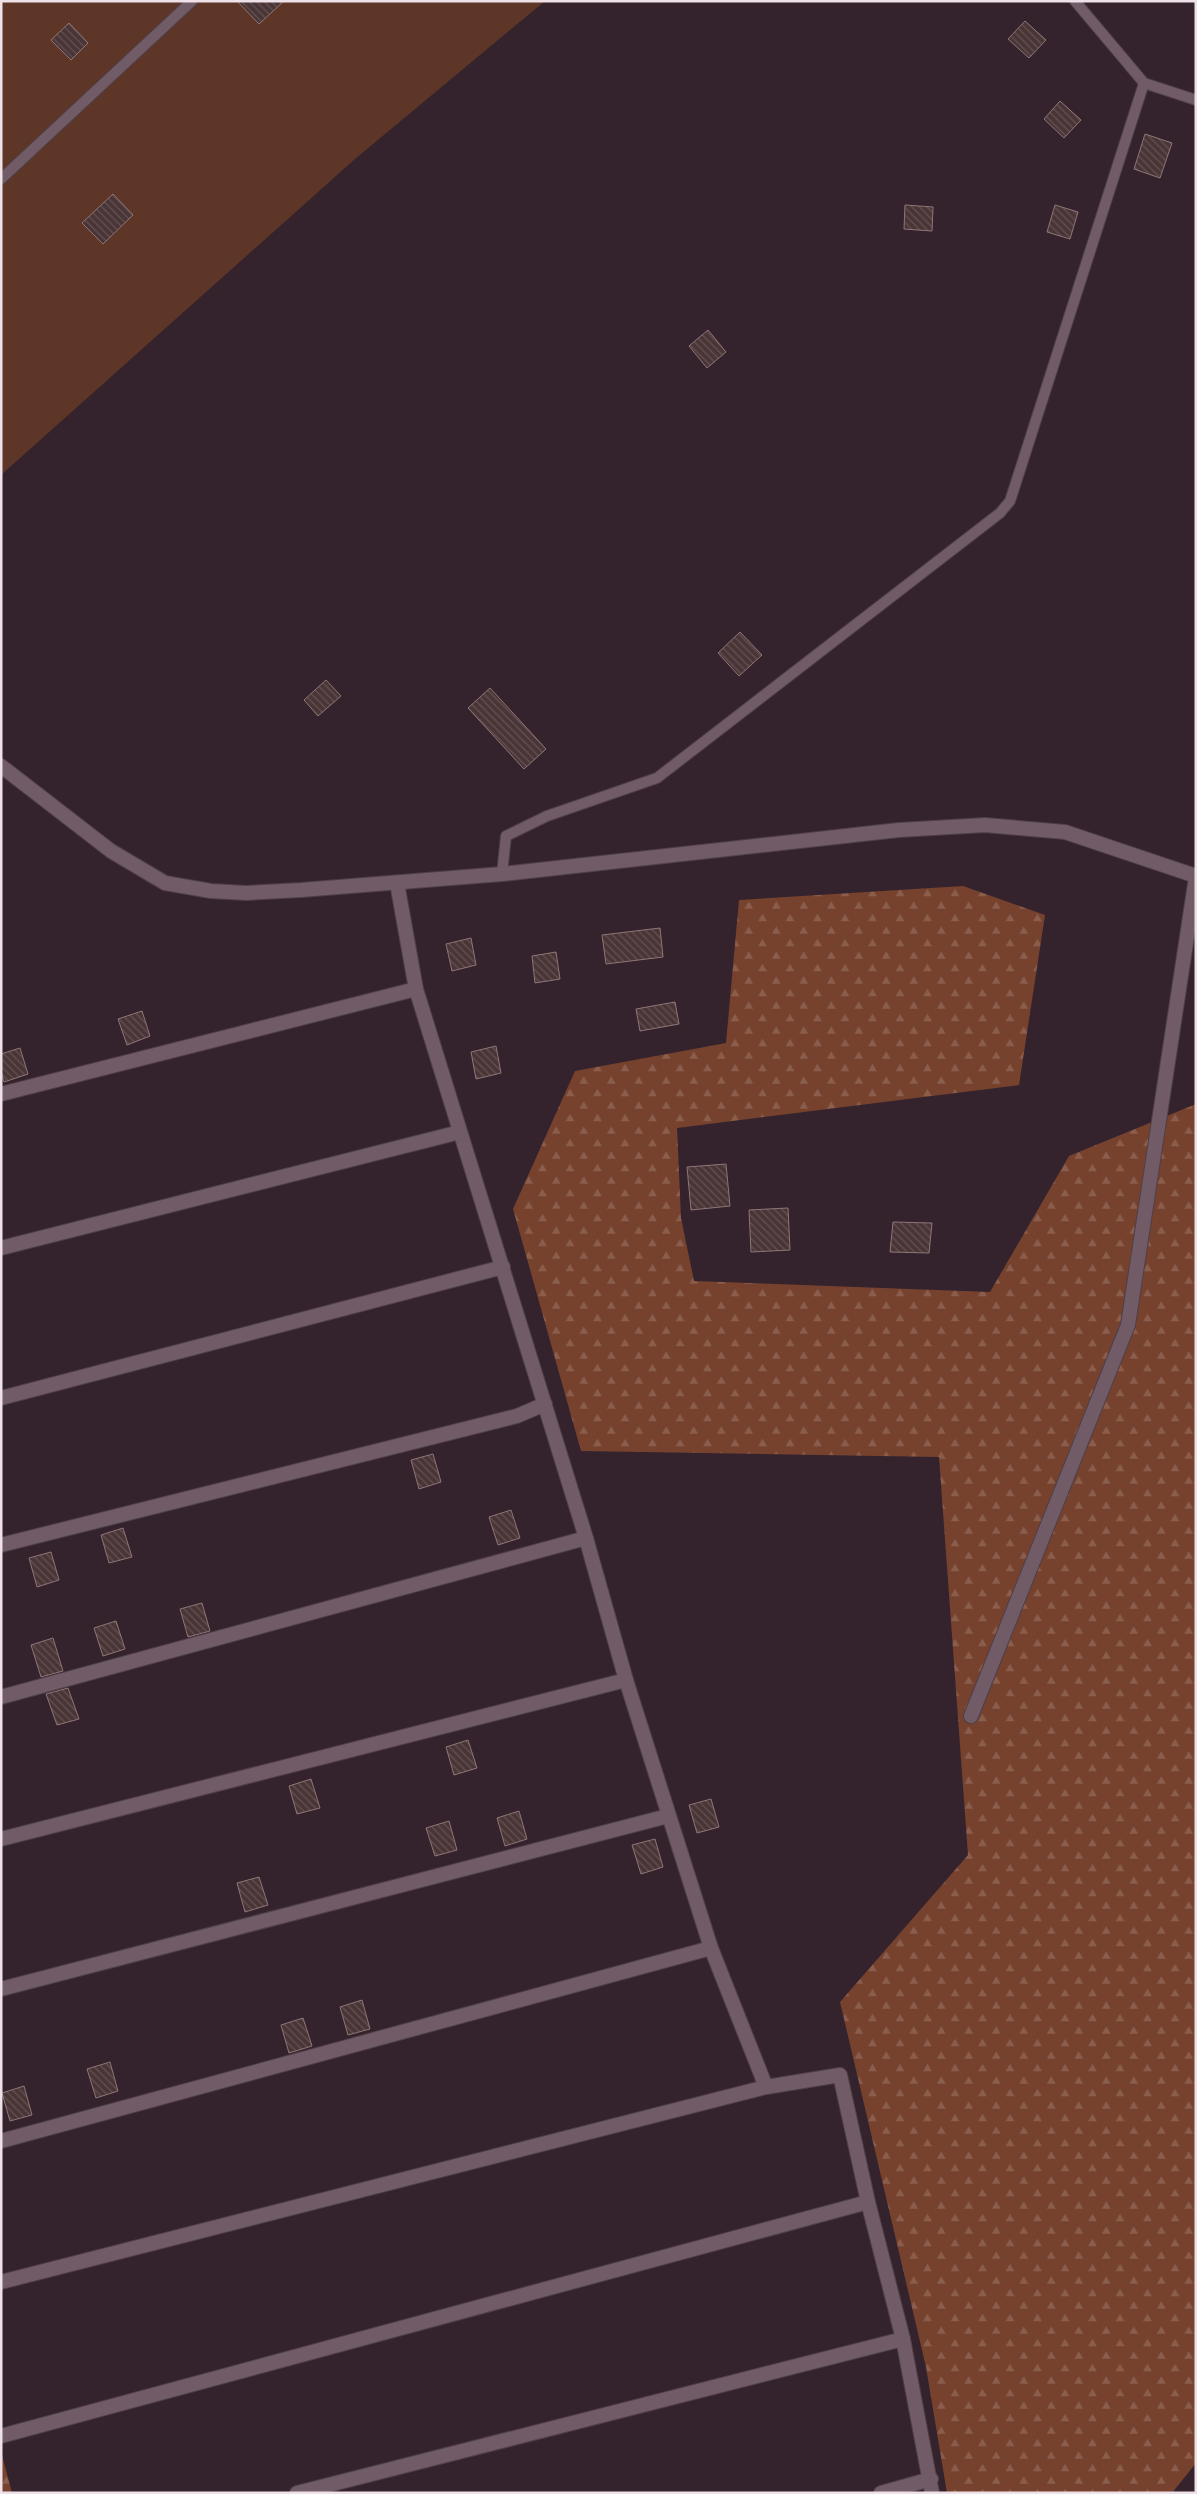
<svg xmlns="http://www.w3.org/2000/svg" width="1197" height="2494" font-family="Overpass,sans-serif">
  <defs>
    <pattern id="forest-firs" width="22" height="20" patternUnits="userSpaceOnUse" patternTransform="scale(1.25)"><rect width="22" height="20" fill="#76422e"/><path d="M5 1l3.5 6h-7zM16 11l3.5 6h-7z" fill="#8a5d4c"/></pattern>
    <pattern id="building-back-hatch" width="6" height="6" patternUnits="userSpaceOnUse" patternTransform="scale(1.25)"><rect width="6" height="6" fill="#493436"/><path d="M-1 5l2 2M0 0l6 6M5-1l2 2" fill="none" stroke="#645153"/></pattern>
  </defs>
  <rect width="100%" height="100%" fill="#34232c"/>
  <!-- forest -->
  <g fill="url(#forest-firs)">
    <polygon points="963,886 1045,915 1019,1085 677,1128 681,1218 694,1281 990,1292 1069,1156 1196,1104 1196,2463 1172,2493 947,2493 926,2367 840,2002 968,1855 939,1457 581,1451 513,1209 575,1071 726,1043 739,900"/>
    <polygon points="2,2455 12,2493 1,2493"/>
  </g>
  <!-- garden -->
  <polygon fill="#5d3627" points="1,1 545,1 355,159 1,475"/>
  <!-- building -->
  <g fill="url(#building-back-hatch)" stroke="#8f7678">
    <polygon points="237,1 284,1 259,24"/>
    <polygon points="1025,21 1046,40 1029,58 1008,39"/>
    <polygon points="69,23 88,43 71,60 51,40"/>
    <polygon points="1060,101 1081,120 1064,138 1044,119"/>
    <polygon points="1145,134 1172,143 1160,178 1134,169"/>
    <polygon points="113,194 133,215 103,244 82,223"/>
    <polygon points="905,205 933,207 932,231 904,229"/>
    <polygon points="1055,205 1078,212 1070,239 1047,232"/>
    <polygon points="708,330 726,352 707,368 689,346"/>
    <polygon points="740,632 762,655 739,676 718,653"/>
    <polygon points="326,680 341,696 318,716 304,700"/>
    <polygon points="490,688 546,749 524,769 468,708"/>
    <polygon points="660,928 663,957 606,964 602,935"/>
    <polygon points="471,938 476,965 452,971 446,944"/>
    <polygon points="556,952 560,979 535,983 532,956"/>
    <polygon points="675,1002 679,1024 640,1031 636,1009"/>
    <polygon points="142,1011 150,1036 127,1045 118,1019"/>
    <polygon points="496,1046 501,1073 476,1079 471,1052"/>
    <polygon points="20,1048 28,1074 4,1082 1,1072 1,1054"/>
    <polygon points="726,1164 730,1206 691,1210 687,1167"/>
    <polygon points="788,1208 790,1250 751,1252 749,1210"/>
    <polygon points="893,1222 932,1223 929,1253 890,1252"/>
    <polygon points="433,1454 441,1482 419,1489 411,1460"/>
    <polygon points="511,1510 520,1538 498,1545 489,1517"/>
    <polygon points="123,1528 132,1557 109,1563 101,1535"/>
    <polygon points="51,1552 59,1580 37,1587 29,1558"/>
    <polygon points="202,1603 210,1631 188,1637 180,1609"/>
    <polygon points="116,1621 125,1649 103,1656 94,1628"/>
    <polygon points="53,1638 63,1671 41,1677 31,1645"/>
    <polygon points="68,1688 79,1719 57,1725 46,1694"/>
    <polygon points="468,1740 477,1768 454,1775 446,1747"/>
    <polygon points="311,1779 320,1808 297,1814 289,1786"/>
    <polygon points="711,1799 719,1827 697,1833 689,1805"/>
    <polygon points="519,1811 527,1839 505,1846 497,1818"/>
    <polygon points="449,1821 457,1850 435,1856 426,1828"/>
    <polygon points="655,1839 663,1867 641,1874 632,1845"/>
    <polygon points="259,1877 268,1905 245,1912 237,1883"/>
    <polygon points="362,2000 370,2029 348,2035 340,2007"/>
    <polygon points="303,2018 312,2046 289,2053 281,2025"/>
    <polygon points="110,2062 118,2091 96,2098 87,2069"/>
    <polygon points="24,2086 32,2115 10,2121 2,2093"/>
  </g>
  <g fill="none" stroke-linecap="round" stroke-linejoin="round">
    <defs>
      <g id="service">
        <polyline points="1075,1 1144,83 1196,100"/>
        <polyline points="1,179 192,1"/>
        <polyline points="502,874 506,836 547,816 657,778 1000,513 1010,501 1144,83"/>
      </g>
      <g id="minor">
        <polyline points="397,883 416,989 586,1538 626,1680 711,1948 766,2087"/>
        <polyline points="1,1094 416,989"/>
        <polyline points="1,1248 460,1132"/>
        <polyline points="1,1398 503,1267"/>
        <polyline points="1,1545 517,1416 545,1404"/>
        <polyline points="1,1697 586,1538"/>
        <polyline points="971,1716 1128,1325 1196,877"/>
        <polyline points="1,1839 626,1680"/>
        <polyline points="1,1989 668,1816"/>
        <polyline points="1,2141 711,1948"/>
        <polyline points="1,2282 766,2087 840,2075 868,2202 903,2339 932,2493"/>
        <polyline points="1,2436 868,2202"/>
        <polyline points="297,2493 903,2339"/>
        <polyline points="881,2493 931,2479"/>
      </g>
      <polyline id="secondary" points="1,766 111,851 165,883 211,891 246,893 301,890 502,874 899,830 985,825 1065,832 1196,876"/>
    </defs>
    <!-- service casing -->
    <use href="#service" stroke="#4e3f48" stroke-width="12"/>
    <!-- minor casing -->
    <use href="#minor" stroke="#4e3f48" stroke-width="16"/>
    <!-- secondary casing -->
    <use href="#secondary" stroke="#4e3f48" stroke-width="16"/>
    <!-- service -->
    <use href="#service" stroke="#705b66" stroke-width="10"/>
    <!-- minor -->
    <use href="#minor" stroke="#705b66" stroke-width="14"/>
    <!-- secondary -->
    <use href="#secondary" stroke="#705b66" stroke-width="14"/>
  </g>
  <!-- border -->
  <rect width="1197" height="2494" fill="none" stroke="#eee2e8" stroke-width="5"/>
</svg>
